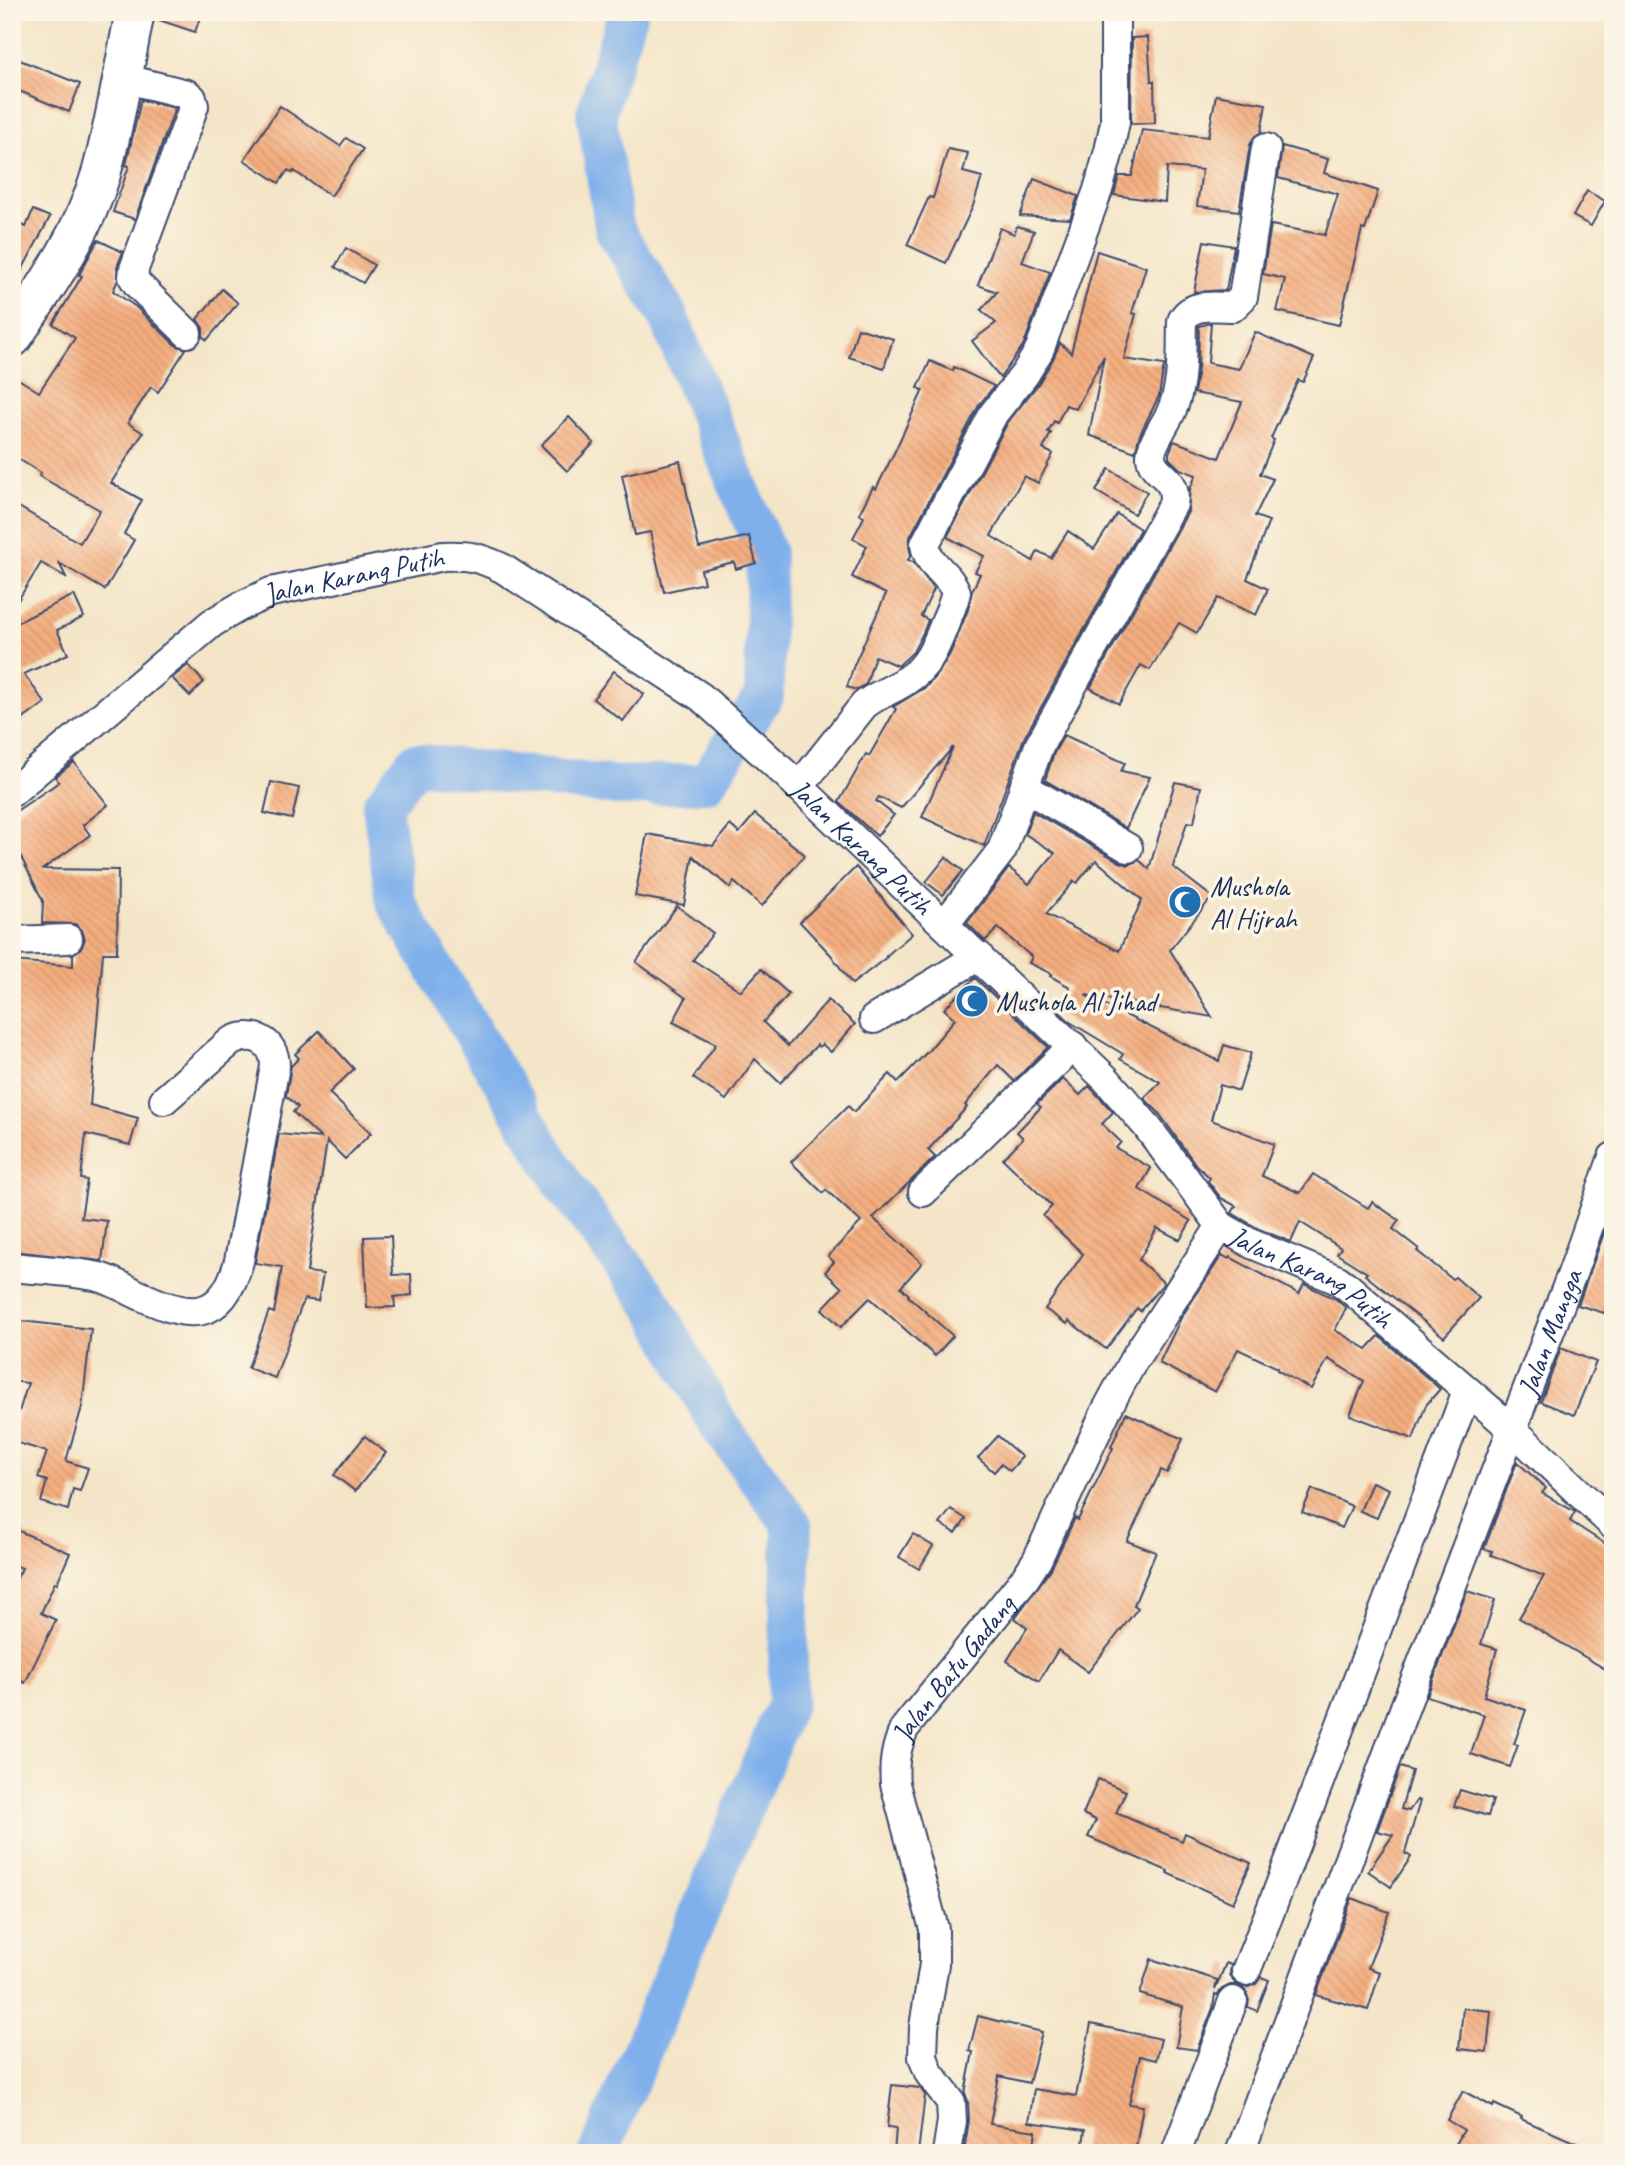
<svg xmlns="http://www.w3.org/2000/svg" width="1625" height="2165" font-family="Caveat,sans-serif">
  <defs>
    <pattern id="building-back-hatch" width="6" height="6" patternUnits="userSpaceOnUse" patternTransform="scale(1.75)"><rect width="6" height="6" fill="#f4ad7e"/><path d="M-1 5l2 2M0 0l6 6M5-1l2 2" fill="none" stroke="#d1956f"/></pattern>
  </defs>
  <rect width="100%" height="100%" fill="#fcf5e5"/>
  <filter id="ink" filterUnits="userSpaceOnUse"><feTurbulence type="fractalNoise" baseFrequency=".0143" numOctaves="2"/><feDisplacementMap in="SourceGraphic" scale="14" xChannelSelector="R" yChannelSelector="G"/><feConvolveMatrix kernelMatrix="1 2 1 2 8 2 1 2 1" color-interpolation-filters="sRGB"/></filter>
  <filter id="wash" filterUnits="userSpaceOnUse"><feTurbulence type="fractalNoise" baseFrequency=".00686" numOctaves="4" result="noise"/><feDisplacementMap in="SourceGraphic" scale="28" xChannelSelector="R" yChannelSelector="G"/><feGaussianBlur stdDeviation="1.57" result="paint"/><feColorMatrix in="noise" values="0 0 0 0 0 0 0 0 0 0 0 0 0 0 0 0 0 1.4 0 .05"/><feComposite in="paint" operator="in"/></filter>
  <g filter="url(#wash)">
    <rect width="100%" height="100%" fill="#f4e5c8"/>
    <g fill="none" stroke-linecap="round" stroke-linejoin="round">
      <!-- river -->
      <polyline stroke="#7fb0eb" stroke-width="40" points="599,2153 787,1703 792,1525 717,1422 654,1306 564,1185 396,903 382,806 415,763 618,786 706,783 764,696 766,553 667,314 615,230 596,114 628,12"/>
    </g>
    <g id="blocks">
      <!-- building -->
      <g fill="url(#building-back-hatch)" fill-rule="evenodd">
        <polygon points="156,12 202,12 195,32 156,19"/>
        <polygon points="1148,37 1151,81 1154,81 1155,123 1131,124 1132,38"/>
        <polygon points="17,59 80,84 69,112 12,88 12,71"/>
        <polygon points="1216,95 1266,104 1261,132 1254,137 1250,145 1239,211 1197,206 1202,170 1167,167 1165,202 1114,195 1119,176 1132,176 1142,130 1208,137"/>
        <polygon points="141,100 175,108 135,219 113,212 129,166 126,165"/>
        <polygon points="280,106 340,146 346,138 363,149 331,196 294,171 293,173 288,170 279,183 244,160"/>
        <polygon points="1282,146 1328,159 1324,173 1378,191 1365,230 1362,229 1339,325 1277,311 1285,279 1263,274 1271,225 1325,235 1338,194 1278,178"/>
        <polygon points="948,149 968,153 963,172 982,177 973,206 946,263 907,245 929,197 933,198"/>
        <polygon points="1034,179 1078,196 1070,219 1020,216"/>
        <polygon points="1587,191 1605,201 1591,226 1573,216"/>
        <polygon points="33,210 50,217 12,289 12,220 26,227"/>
        <polygon points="1017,226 1034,231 1022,262 1050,272 1024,344 1000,378 972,341 996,323 981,310 997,292 978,285 1000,228 1014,234"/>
        <polygon points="98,240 123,252 117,267 118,280 113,291 136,307 175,345 186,349 158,392 151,387 128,423 143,433 111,483 142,500 124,534 134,540 105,590 59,563 66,577 41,563 12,610 12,503 80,543 100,510 39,476 41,473 12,455 12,375 39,392 75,338 53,324 82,276 79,275"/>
        <polygon points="1204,241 1234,246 1226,290 1194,292"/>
        <polygon points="346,248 374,265 363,283 335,267"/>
        <polygon points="1097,251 1146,267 1132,313 1136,314 1124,359 1164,365 1159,396 1140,434 1135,452 1089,435 1104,356 1076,409 1066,405 1057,423 1054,421 1048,432 1051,433 1043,449 1053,454 1038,483 1024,476 991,536 1033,561 1038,551 1051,558 1068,531 1094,549 1117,514 1140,529 1024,738 984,846 922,817 953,747 901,808 879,797 876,801 894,815 877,836 839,802 866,754 869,756 896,709 893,707 926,687 939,672 950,654 968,610 972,591 980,574 975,572 984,556 947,537 1008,422 1039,383 1053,359 1060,343 1071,353"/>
        <polygon points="222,289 238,303 207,340 203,337 203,328 197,319"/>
        <polygon points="1211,323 1208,363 1239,369 1255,332 1314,358 1303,382 1298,380 1271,438 1274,440 1260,474 1273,479 1255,516 1269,521 1247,579 1268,589 1256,615 1218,598 1197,633 1179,623 1150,670 1141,665 1119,704 1090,688 1188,512 1190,489 1196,475 1180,469 1169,458 1169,453 1174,441 1219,458 1242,402 1194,393 1198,368 1199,326"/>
        <polygon points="858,328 893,339 884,368 849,357"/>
        <polygon points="930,361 953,371 954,367 994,386 979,405 910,537 909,547 911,555 908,560 913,562 934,589 921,616 928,620 923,633 913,652 898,666 875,656 866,684 856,690 847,687 854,665 886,594 852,577 867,546 853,538 864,517 859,514 873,487 876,489 895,451 923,390 918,388"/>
        <polygon points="569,417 594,443 567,471 541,445"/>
        <polygon points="680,461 699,548 749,536 756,563 736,569 734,562 701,570 704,583 664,592 650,532 635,535 622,475"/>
        <polygon points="1109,469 1147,492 1134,514 1096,491"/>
        <polygon points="74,595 84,617 57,630 68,654 24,674 45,703 12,727 12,625"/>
        <polygon points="188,665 204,682 190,696 172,678"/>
        <polygon points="614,671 644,694 623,721 593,699"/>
        <polygon points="1064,735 1125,763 1121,771 1150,777 1126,828 1045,780 1054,753"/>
        <polygon points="74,762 108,805 83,825 90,835 43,869 118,870 117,953 103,953 90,1105 138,1118 130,1145 86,1134 81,1179 87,1180 81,1218 107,1221 102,1261 12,1251 12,961 73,966 73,954 82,947 85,939 82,930 75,924 42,923 43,901 12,839 12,814 59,782 55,777"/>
        <polygon points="271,782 299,788 292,819 264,813"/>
        <path d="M1175,782L1201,787L1194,823L1187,822L1173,867L1212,897L1170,950L1212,1017L1085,995L1219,1061L1224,1045L1251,1053L1239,1091L1220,1085L1211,1120L1274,1144L1262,1176L1300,1193L1313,1174L1368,1208L1372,1202L1399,1220L1393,1229L1419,1249L1417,1251L1452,1279L1455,1277L1479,1298L1444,1337L1365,1275L1367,1273L1337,1254L1341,1248L1300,1222L1291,1242L1259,1229L1232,1213L1236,1206L1221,1198L1208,1181L1210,1178L1196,1165L1158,1112L1144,1098L1160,1082L1120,1059L1123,1054L1070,1022L1056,1008L1070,987L1050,976L1052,974L1029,963L1032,957L998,928L985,941L967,923L1009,868L1029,884L1055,853L1025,834L1033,812L1120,862L1129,865L1139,860L1149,869ZM1096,860L1142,900L1119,951L1046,914L1074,881L1077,883Z"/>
        <polygon points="755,814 805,855 762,906 734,882 730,888 693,856 684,905 635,896 647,834 713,846 730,825 739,833"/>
        <polygon points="946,857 963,871 943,895 926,882"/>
        <polygon points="856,867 912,934 886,956 887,957 852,984 831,955 800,922"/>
        <polygon points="677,906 713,933 693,960 741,991 761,969 789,994 763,1022 788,1046 828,1000 855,1024 831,1052 822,1044 819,1047 817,1045 780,1083 755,1059 726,1100 693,1078 716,1044 673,1022 686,998 636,962"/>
        <polygon points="975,978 1048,1047 1014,1081 998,1065 965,1105 967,1107 928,1150 935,1157 873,1218 922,1263 901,1287 909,1295 908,1296 953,1336 935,1356 870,1298 841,1327 822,1309 842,1288 825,1272 834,1262 828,1256 861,1222 826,1190 823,1193 791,1162 848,1106 854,1112 890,1074 898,1082 929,1050 955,1019 944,1009"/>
        <polygon points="319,1031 354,1069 329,1093 371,1133 345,1159 327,1141 307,1272 323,1274 318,1301 304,1299 275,1378 248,1368 269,1311 274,1313 282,1267 255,1263 279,1134 321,1138 293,1112 298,1107 286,1096 291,1066 299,1058 295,1054"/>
        <polygon points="1063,1079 1080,1095 1089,1086 1113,1112 1102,1124 1121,1142 1116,1148 1151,1168 1139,1189 1191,1221 1180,1240 1157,1228 1139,1260 1164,1283 1140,1311 1137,1308 1106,1349 1069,1321 1067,1324 1045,1309 1083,1254 1043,1216 1052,1206 1003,1159 1023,1138 1017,1132 1041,1107 1037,1104"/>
        <polygon points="1613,1208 1613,1286 1604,1313 1578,1305"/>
        <polygon points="391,1236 393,1275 411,1274 412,1295 394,1297 395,1307 367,1308 364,1237"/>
        <polygon points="1222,1255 1229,1259 1230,1257 1299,1294 1304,1284 1336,1299 1346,1308 1335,1330 1367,1349 1379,1336 1440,1389 1426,1405 1413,1439 1350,1415 1364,1381 1328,1359 1311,1389 1277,1370 1278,1368 1238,1349 1215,1392 1159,1363 1181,1318"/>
        <polygon points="12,1320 91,1329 82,1407 66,1461 88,1468 80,1491 73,1489 68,1510 41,1502 47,1481 38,1478 47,1452 12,1441 12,1434 28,1383 12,1381"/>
        <polygon points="1561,1348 1596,1362 1574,1415 1541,1402"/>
        <polygon points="1126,1413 1183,1439 1167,1473 1161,1470 1127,1541 1156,1552 1134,1605 1138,1608 1088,1672 1058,1650 1039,1681 1007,1661 1027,1628 1015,1618 1051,1569 1075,1518 1078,1520 1113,1448 1111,1447"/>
        <polygon points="365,1436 386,1453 355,1491 334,1475"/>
        <polygon points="998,1436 1022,1457 1010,1471 1001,1464 994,1472 978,1458"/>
        <polygon points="1517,1462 1546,1488 1542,1493 1575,1512 1570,1521 1613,1549 1613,1659 1607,1670 1519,1618 1544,1576 1491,1555 1492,1551 1484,1549"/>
        <polygon points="1372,1482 1389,1489 1377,1518 1360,1511"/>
        <polygon points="1312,1489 1352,1506 1342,1528 1302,1512"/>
        <polygon points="951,1509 966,1519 956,1533 940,1524"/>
        <polygon points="12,1528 70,1553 57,1583 55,1582 41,1613 56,1620 25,1683 12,1676 12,1588 22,1568 12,1564"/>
        <polygon points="913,1534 933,1546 919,1569 899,1557"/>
        <polygon points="1467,1591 1495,1600 1481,1644 1497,1649 1484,1696 1526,1710 1514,1744 1518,1745 1510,1767 1471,1754 1484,1715 1427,1696"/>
        <polygon points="1400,1767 1412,1771 1401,1809 1409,1811 1417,1800 1420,1801 1405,1853 1411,1857 1391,1887 1368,1871 1393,1835 1377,1831"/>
        <polygon points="1098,1779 1126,1791 1116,1813 1182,1841 1185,1833 1251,1863 1233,1903 1167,1873 1168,1871 1088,1837 1096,1820 1083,1814"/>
        <polygon points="1460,1790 1493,1800 1488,1816 1454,1806"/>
        <polygon points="1352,1898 1389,1912 1368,1968 1380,1972 1368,2010 1316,1995"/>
        <polygon points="1151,1959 1217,1980 1215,1990 1226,1963 1231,1965 1230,1974 1233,1981 1238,1985 1230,1985 1222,1989 1217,1995 1215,1994 1213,2008 1197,2050 1176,2047 1183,2007 1140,1994"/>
        <polygon points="1261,1977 1269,1980 1257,2011 1248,2007 1249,1998 1246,1991 1241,1987 1249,1987 1256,1984"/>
        <polygon points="1463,2008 1491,2011 1487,2052 1459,2049"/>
        <polygon points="978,2016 1042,2032 1029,2083 999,2076 990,2124 1036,2131 1033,2153 964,2153 969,2120 968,2101 965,2093 973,2052 969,2051"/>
        <polygon points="1091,2024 1161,2039 1156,2060 1140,2056 1129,2104 1143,2106 1135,2153 1082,2153 1085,2130 1029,2122 1034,2089 1076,2096"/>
        <polygon points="892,2085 920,2088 925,2095 918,2153 894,2153 896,2128 887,2127"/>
        <polygon points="1463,2091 1493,2107 1494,2104 1522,2117 1521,2119 1599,2153 1451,2153 1464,2130 1447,2120"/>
      </g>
    </g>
  </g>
  <g filter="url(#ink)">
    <use href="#blocks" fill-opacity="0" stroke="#3c4a6e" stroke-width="2"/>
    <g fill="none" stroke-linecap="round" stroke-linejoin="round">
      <defs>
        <g id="minor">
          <polyline points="122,78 187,94 192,98 194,106 134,269 133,277 138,285 187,333"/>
          <path d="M799,787L864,705C877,694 893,690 907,680C929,666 936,646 945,623C949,613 954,603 956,592C949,573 927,565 925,544L994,413L1025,374L1039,351L1098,190L1109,151L1115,122V12"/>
          <polyline points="1024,787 1128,848"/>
          <path id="s1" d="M12,792L212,623L241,606L271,592L443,556C468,555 479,557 502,568L701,697L790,778L1105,1078L1145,1124L1221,1226L1252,1244L1338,1280L1349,1288L1512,1429L1613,1525"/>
          <path d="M945,924L1002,850L1039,746L1173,504C1179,476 1153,476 1151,457C1150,446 1166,423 1171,412C1184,384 1181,351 1182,321C1191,302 1215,307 1233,307L1243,297L1266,148"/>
          <polyline points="12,941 68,939"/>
          <polyline points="874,1019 979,956"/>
          <polyline points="923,1192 1073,1046"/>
          <path d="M12,1267C40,1270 72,1271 99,1277C113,1281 126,1289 139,1295C190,1319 222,1323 239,1261L275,1066C275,1040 252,1030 230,1042L164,1100"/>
          <polyline points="1246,1971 1271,1909 1467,1391"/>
          <path id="s2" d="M947,2153L952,2121L951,2102L929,2073L923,2057L924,2027L934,1964V1929L895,1784C893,1763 896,1748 904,1729L1026,1577L1037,1560L1107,1409L1133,1361L1221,1226"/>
          <polyline points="1176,2153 1233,2001"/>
          <path id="s3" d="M1240,2153L1405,1707L1573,1271L1613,1157"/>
        </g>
        <path id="highway" d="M12,338C47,286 83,234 101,174C116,121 124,66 135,12"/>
      </defs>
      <!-- minor casing -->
      <use href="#minor" stroke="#3c4a6e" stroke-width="32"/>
      <!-- highway casing -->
      <use href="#highway" stroke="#3c4a6e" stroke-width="42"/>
      <!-- minor -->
      <use href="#minor" stroke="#fff" stroke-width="28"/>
      <!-- highway -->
      <use href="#highway" stroke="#fff" stroke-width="38"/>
    </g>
  </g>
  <!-- icons -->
  <defs>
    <symbol id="mosque-disc" viewBox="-11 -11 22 22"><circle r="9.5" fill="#1f6fb2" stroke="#fcf5e5"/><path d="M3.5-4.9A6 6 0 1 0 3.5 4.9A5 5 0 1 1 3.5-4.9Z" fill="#fff"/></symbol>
  </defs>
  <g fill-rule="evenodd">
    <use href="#mosque-disc" x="1166" y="883" width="38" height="38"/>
    <use href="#mosque-disc" x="953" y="982" width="38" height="38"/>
  </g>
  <g text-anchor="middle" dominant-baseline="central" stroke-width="7" stroke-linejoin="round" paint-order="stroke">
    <!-- street labels -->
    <g font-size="28" fill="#1b2f5e" stroke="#fcf5e5">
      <text stroke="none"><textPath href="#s1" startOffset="413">Jalan Karang Putih</textPath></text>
      <text stroke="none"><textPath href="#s1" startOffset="1022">Jalan Karang Putih</textPath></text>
      <text stroke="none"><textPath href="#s1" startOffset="1650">Jalan Karang Putih</textPath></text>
      <text stroke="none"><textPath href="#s3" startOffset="877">Jalan Mangga</textPath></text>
      <text stroke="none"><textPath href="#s2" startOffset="518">Jalan Batu Gadang</textPath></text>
    </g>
    <!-- poi labels -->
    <g font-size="28" fill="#1b2f5e" stroke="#fcf5e5" text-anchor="start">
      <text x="1210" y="886">Mushola<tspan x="1210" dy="32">Al Hijrah</tspan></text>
      <text x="996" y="1001">Mushola Al Jihad</text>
    </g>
  </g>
  <!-- margin -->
  <rect width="1625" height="2165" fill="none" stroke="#fcf5e5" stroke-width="42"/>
</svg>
